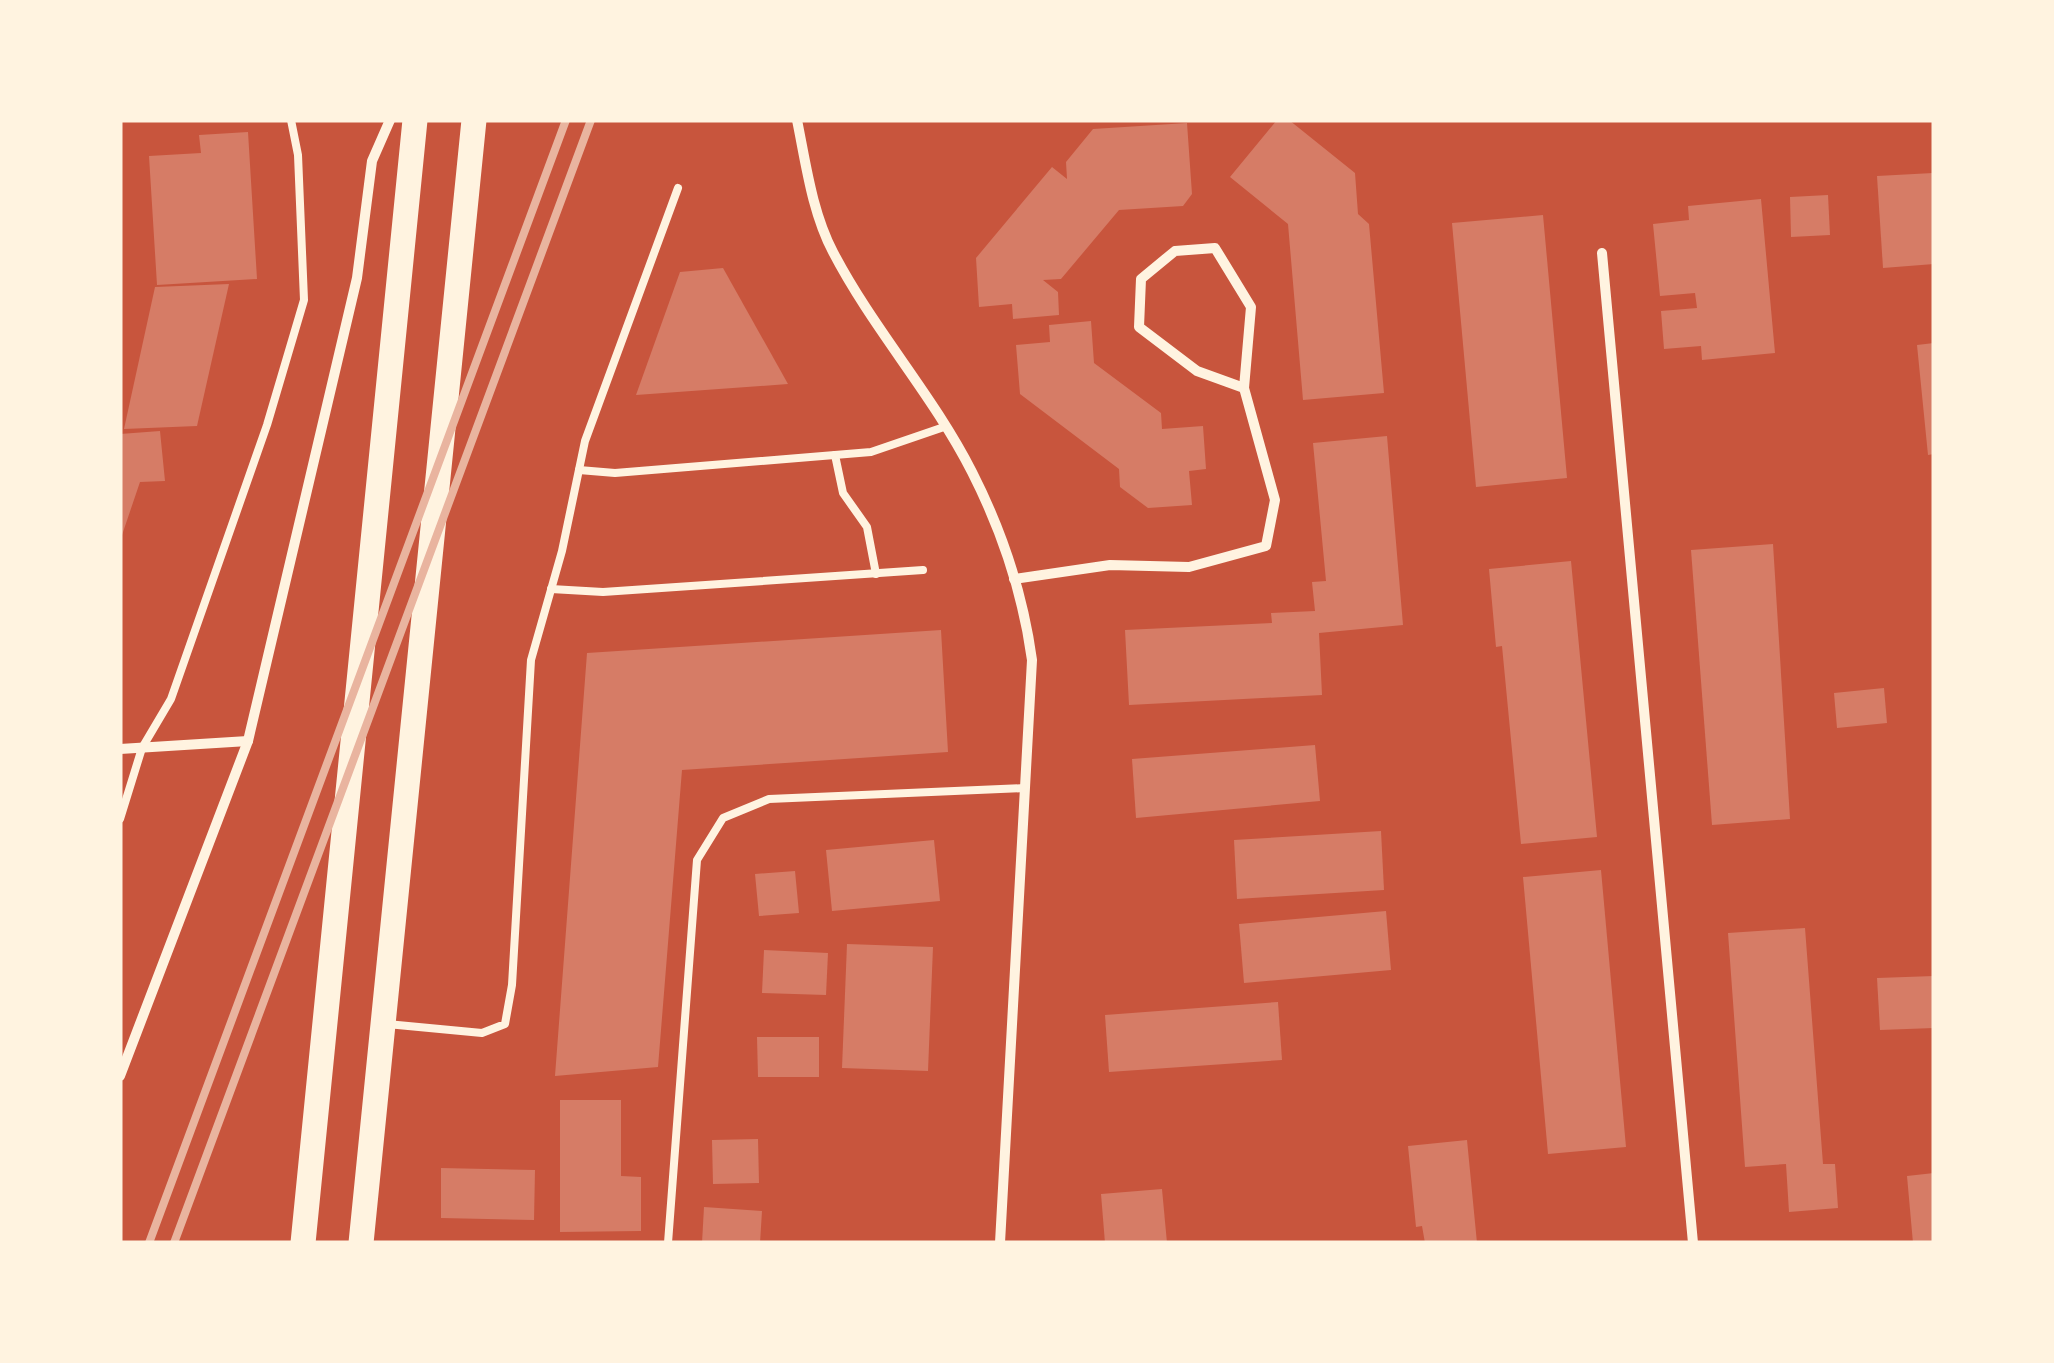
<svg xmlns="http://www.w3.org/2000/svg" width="2054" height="1363" font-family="'IBM Plex Sans',sans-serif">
  <rect width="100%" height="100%" fill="#c8553d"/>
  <!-- building -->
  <g fill="#d67c66">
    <polygon points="1277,120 1289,120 1355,173 1358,214 1369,224 1384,393 1303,400 1288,224 1230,177"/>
    <polygon points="1187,123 1192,194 1183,206 1119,210 1061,279 1043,280 1058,292 1059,315 1013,319 1012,304 979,307 976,258 1052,167 1067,179 1066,162 1093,129"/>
    <polygon points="248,132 257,279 157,285 149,156 201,153 199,135"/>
    <polygon points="1933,173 1934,264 1883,268 1877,176"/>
    <polygon points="1828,195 1830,235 1791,237 1790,197"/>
    <polygon points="1761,199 1775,353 1702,360 1701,346 1664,349 1661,311 1697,308 1695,293 1660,296 1653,224 1689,220 1688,206"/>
    <polygon points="1543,215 1567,478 1476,487 1452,223"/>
    <polygon points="723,268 788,384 636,395 680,272"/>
    <polygon points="229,284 197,426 124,429 155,287"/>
    <polygon points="1091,321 1094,363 1161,413 1162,429 1203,426 1206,469 1189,471 1192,505 1148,508 1120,487 1119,469 1020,394 1016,345 1050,342 1049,325"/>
    <polygon points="1934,343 1934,454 1928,455 1917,345"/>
    <polygon points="160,431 165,481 140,482 120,541 120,434"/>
    <polygon points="1387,436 1403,625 1319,633 1322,695 1129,705 1125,630 1272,623 1271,613 1315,611 1312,582 1326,581 1313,443"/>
    <polygon points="1773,544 1790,819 1712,825 1691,550"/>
    <polygon points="1571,561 1597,837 1521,844 1502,646 1496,647 1489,569"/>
    <polygon points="941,630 948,752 682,770 658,1067 555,1076 587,653"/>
    <polygon points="1884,688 1887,723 1837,728 1834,693"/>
    <polygon points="1315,745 1320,801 1136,818 1132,759"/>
    <polygon points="1381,831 1384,890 1237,899 1234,840"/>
    <polygon points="934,840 940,901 832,911 826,850"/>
    <polygon points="1601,870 1626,1147 1548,1154 1523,877"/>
    <polygon points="795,871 799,913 759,916 755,874"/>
    <polygon points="1386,911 1391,970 1244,983 1239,924"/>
    <polygon points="1805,928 1823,1164 1835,1164 1838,1208 1789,1212 1786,1164 1745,1167 1728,933"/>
    <polygon points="847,944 933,947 928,1071 842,1068"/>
    <polygon points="764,950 828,953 826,995 762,993"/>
    <polygon points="1934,976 1934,1028 1880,1030 1877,978"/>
    <polygon points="1278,1002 1282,1060 1109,1072 1105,1015"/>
    <polygon points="757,1037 819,1037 819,1077 758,1077"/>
    <polygon points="560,1100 621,1100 621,1176 641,1177 641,1231 560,1232"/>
    <polygon points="758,1139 759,1183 713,1184 712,1140"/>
    <polygon points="1467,1140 1477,1243 1425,1243 1422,1226 1416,1227 1408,1146"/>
    <polygon points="441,1168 535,1170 534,1220 441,1218"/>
    <polygon points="1934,1173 1934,1243 1913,1243 1907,1176"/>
    <polygon points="1162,1189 1167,1243 1105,1243 1101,1194"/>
    <polygon points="704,1207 762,1211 760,1243 702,1243"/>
  </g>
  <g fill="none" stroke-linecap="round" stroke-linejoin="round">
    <!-- service -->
    <g stroke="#fff3e0" stroke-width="8">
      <polyline points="835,455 843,493 867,527 876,574"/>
      <polyline points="579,470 615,473 871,452 944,427"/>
      <polyline points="551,589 603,592 923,570"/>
      <polyline points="120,819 142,748 171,699 267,425 304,300 298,155 291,120"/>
      <polyline points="387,1024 482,1033 505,1024 512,985 531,660 562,551 585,441 678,188"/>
      <polyline points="668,1243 697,860 723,818 769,799 1025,788"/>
    </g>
    <!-- minor -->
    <g stroke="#fff3e0" stroke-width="10">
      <path d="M797,120C806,164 812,212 833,252C873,329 933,395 972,472C1002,531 1023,594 1032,660L1000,1243"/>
      <polyline points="1602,253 1693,1243"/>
      <polyline points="1014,579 1110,565 1189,567 1266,546 1275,500 1244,388 1251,307 1215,248 1175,251 1141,279 1139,327 1197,371 1244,388"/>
      <polyline points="120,749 248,741"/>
      <polyline points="120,1076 248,741 357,278 372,161 390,120"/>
    </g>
    <!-- primary -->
    <g stroke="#fff3e0" stroke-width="25">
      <polyline points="303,1243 415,120"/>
      <polyline points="361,1243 474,120"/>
    </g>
    <!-- rail -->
    <g stroke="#e9b49f" stroke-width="8">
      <polyline points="149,1243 566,120"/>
      <polyline points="174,1243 591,120"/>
    </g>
  </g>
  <!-- border -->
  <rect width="2054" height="1363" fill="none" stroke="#fff3e0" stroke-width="245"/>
</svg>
